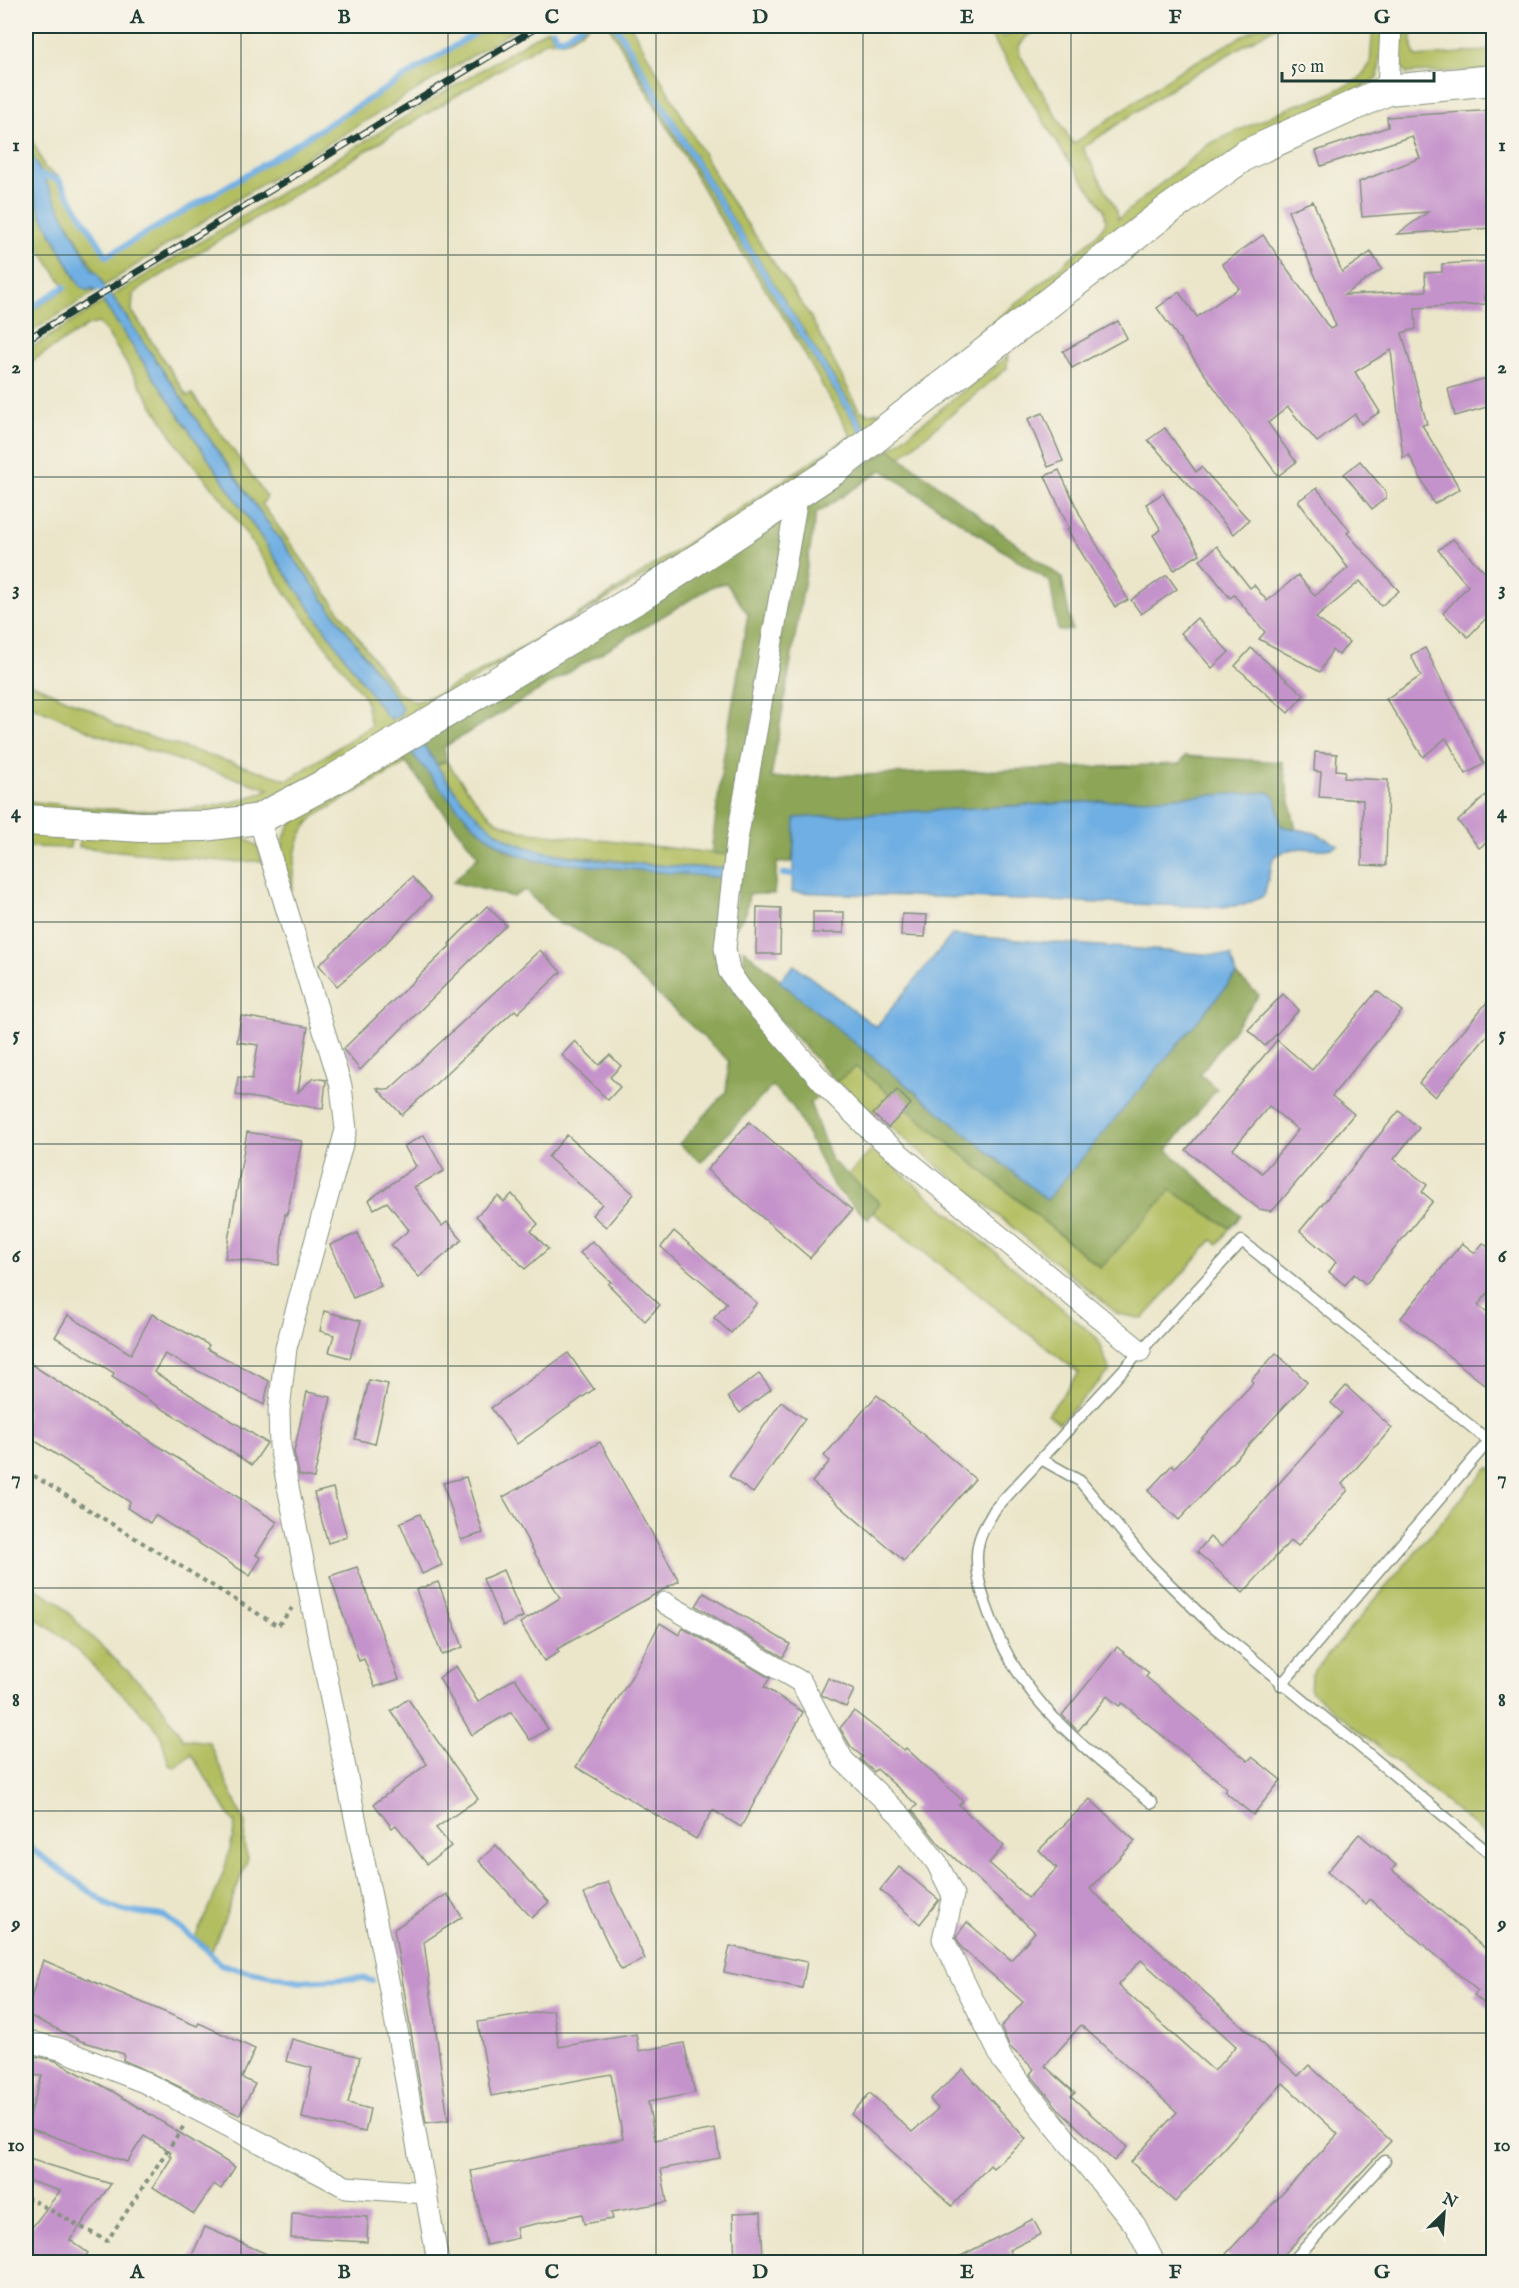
<svg xmlns="http://www.w3.org/2000/svg" width="1519" height="2288" font-family="'IM FELL English',serif">
  <rect width="100%" height="100%" fill="#f7f3e8"/>
  <filter id="ink" filterUnits="userSpaceOnUse"><feTurbulence type="fractalNoise" baseFrequency=".0167" numOctaves="2"/><feDisplacementMap in="SourceGraphic" scale="12" xChannelSelector="R" yChannelSelector="G"/><feConvolveMatrix kernelMatrix="1 2 1 2 8 2 1 2 1" color-interpolation-filters="sRGB"/></filter>
  <filter id="wash" filterUnits="userSpaceOnUse"><feTurbulence type="fractalNoise" baseFrequency=".008" numOctaves="4" result="noise"/><feDisplacementMap in="SourceGraphic" scale="24" xChannelSelector="R" yChannelSelector="G"/><feGaussianBlur stdDeviation="1.35" result="paint"/><feColorMatrix in="noise" values="0 0 0 0 0 0 0 0 0 0 0 0 0 0 0 0 0 1.4 0 .05"/><feComposite in="paint" operator="in"/></filter>
  <g filter="url(#wash)">
    <rect width="100%" height="100%" fill="#ebe6ca"/>
    <!-- green -->
    <g fill="#b2be60" stroke="#687e4a" stroke-width="1.5">
      <polygon points="491,26 521,26 236,200 104,286 41,176 58,181 106,258 242,180"/>
      <path d="M584,26H588C575,36 565,46 548,40L142,287L133,295L132,311L187,396L192,394L267,497L262,504L398,693L416,702L438,694L502,660L593,605L851,436L787,323L724,225L609,26H613C690,166 777,301 863,436L799,482L318,775L240,812H26V801C95,809 206,822 269,789L97,734L28,704L26,703V681L104,716L115,726L288,780L371,726L365,698L289,597L223,500L179,447L106,331L98,323L87,326L26,365V351L103,302L283,570L391,719L402,708L250,498L112,296L548,29L555,40L563,41Z"/>
      <polygon points="618,26 631,26 724,190 810,316 859,410 869,414 880,412 1032,291 1097,235 1106,222 1104,209 1062,151 985,26 996,26 1003,38 1024,26 1045,26 1027,36 1019,46 1020,55 1073,144 1179,71 1261,26 1277,26 1174,86 1083,148 1117,211 1118,219 1209,144 1295,105 1325,96 1359,79 1370,64 1373,26 1384,26 1378,78 1251,147 869,433 729,213"/>
      <polygon points="1397,26 1412,26 1412,48 1416,57 1493,50 1493,70 1406,73 1400,64"/>
      <polygon points="26,126 45,168 60,178 40,173 26,144"/>
      <polygon points="26,171 41,214 76,280 95,292 26,335 26,314 66,289 39,248 26,217"/>
      <polygon points="1008,356 1007,368 900,457 890,449"/>
      <path d="M399,754L406,763L315,816C293,835 294,864 292,891C285,862 272,841 298,817Z"/>
      <path d="M446,761L478,803L496,821L521,831L729,855L727,867C685,870 641,863 599,858C569,855 536,855 509,840C479,824 454,793 436,765Z"/>
      <polygon points="81,832 244,837 258,847 262,861 231,862 79,847"/>
      <polygon points="26,833 72,833 70,848 26,847"/>
      <polygon points="856,1067 1100,1268 1171,1189 1230,1228 1218,1244 1212,1240 1143,1319 1118,1314 836,1082"/>
      <polygon points="873,1149 1097,1338 1110,1371 1059,1423 1048,1414 1079,1373 873,1212 879,1202 848,1175"/>
      <polygon points="1487,1468 1493,1468 1493,1841 1310,1691 1311,1675"/>
      <path d="M26,1583L59,1602L82,1628L157,1699L183,1739L209,1742L245,1824L244,1845L248,1859L211,1953L207,1946L195,1937C214,1901 229,1865 235,1824L191,1754L175,1768L169,1765L160,1733L150,1721L66,1640L26,1611Z"/>
    </g>
    <!-- forest -->
    <g fill="#8da556" stroke="#567145" stroke-width="1.5">
      <polygon points="890,449 1062,578 1072,630 1058,631 1050,582 882,470 816,514 771,778 1180,764 1185,756 1282,762 1296,831 1281,826 1276,800 1269,792 796,818 792,862 777,863 774,894 749,894 746,913 730,935 801,510 809,499"/>
      <polygon points="780,520 787,522 729,855 711,853 723,760 748,614 726,583 713,586 444,747 446,761 436,765 421,741"/>
      <path d="M408,748L443,790L508,852L726,878C721,910 712,942 720,973L821,1095L810,1103L831,1160L880,1203L868,1219L834,1187L793,1107L772,1086L701,1162L679,1144L726,1092L729,1061L615,955L573,927L559,924L525,890L513,897L453,882L478,856L399,754Z"/>
      <polygon points="743,949 1047,1199 1236,975 1259,995 1200,1074 1217,1089 1167,1150 1241,1216 1230,1228 1171,1190 1101,1268 856,1067 836,1082 762,1000 745,976"/>
    </g>
    <!-- water -->
    <g fill="#70afe3" stroke="#48768c" stroke-width="1.5">
      <polygon points="26,144 93,271 97,272 104,286 95,292 93,288 87,291 80,286 41,214 26,171"/>
      <polygon points="112,296 250,498 397,700 402,708 400,716 391,719 385,714 283,570 103,302"/>
      <path d="M421,741C444,777 469,816 507,839C540,859 686,870 727,867L726,878L537,861C480,848 444,791 408,748Z"/>
      <path d="M1269,792L1276,799L1281,826L1315,833L1338,845C1316,857 1302,838 1273,858L1264,896L1244,905L1218,907L792,892L795,818Z"/>
      <polygon points="952,935 1231,956 1236,975 1047,1200 779,981 794,965 876,1027"/>
    </g>
    <g fill="none" stroke-linecap="round" stroke-linejoin="round">
      <!-- stream -->
      <g stroke="#70afe3" stroke-width="6">
        <polyline points="616,26 725,212 864,432"/>
        <polyline points="553,31 557,38 563,38 581,26"/>
        <polyline points="40,175 59,180 107,256 241,178 487,26"/>
        <polyline points="97,283 112,304"/>
        <polyline points="26,311 64,287"/>
        <polyline points="783,874 791,874"/>
        <polyline points="26,1845 110,1906 124,1911 165,1916 205,1948 220,1964 238,1969 299,1981 363,1978 372,1981"/>
      </g>
    </g>
    <g id="blocks">
      <!-- building -->
      <g fill="#c593cb" fill-rule="evenodd">
        <polygon points="1494,110 1494,228 1397,234 1428,212 1362,217 1359,182 1420,158 1412,136 1321,166 1316,151 1388,127 1387,117"/>
        <polygon points="1313,201 1342,272 1371,252 1382,269 1344,295 1426,291 1425,273 1442,272 1442,264 1494,261 1494,295 1485,296 1486,304 1415,308 1416,329 1402,333 1427,424 1422,425 1460,489 1434,504 1409,455 1403,458 1391,350 1355,372 1380,412 1361,424 1355,414 1317,442 1288,407 1268,423 1296,462 1278,476 1157,308 1179,292 1197,317 1239,288 1222,264 1263,235 1330,329 1336,326 1288,211"/>
        <polygon points="1118,321 1127,338 1072,368 1063,351"/>
        <polygon points="1494,376 1494,405 1455,416 1448,389"/>
        <polygon points="1043,413 1063,461 1048,467 1028,419"/>
        <polygon points="1165,428 1196,472 1201,467 1249,520 1234,534 1148,440"/>
        <polygon points="1360,461 1386,492 1386,498 1372,509 1344,474"/>
        <polygon points="1059,470 1081,517 1128,600 1115,607 1067,529 1069,528 1045,476"/>
        <polygon points="1317,488 1350,531 1347,533 1399,591 1381,606 1360,581 1316,618 1349,642 1339,655 1332,650 1320,672 1259,639 1265,632 1234,595 1230,598 1200,560 1217,546 1250,588 1254,585 1267,601 1298,575 1315,596 1348,568 1298,501"/>
        <polygon points="1163,493 1200,554 1174,570 1153,535 1161,530 1146,504"/>
        <polygon points="1453,539 1494,582 1494,610 1468,637 1443,613 1468,586 1438,550"/>
        <polygon points="1167,575 1177,589 1141,614 1131,600"/>
        <polygon points="1197,618 1229,652 1212,668 1181,633"/>
        <polygon points="1251,648 1304,695 1288,713 1235,666"/>
        <polygon points="1425,648 1484,764 1466,774 1446,738 1423,757 1386,699 1421,676 1411,655"/>
        <polygon points="1315,752 1337,754 1336,770 1345,771 1344,778 1388,780 1386,866 1362,865 1363,800 1319,797 1321,772 1314,771"/>
        <polygon points="1494,788 1494,837 1479,848 1458,821"/>
        <polygon points="412,877 431,897 383,946 337,986 319,965"/>
        <polygon points="487,906 506,925 360,1070 343,1049 450,946 449,944"/>
        <polygon points="757,907 781,908 780,954 756,954"/>
        <rect x="813" y="912" width="31" height="21"/>
        <polygon points="902,914 927,915 925,937 901,936"/>
        <polygon points="540,950 561,972 518,1013 515,1010 402,1115 377,1088 389,1090"/>
        <path d="M1377,991L1402,1011L1332,1096L1354,1114L1275,1208L1270,1211L1259,1209L1186,1150L1277,1040L1312,1070ZM1269,1106L1298,1130L1262,1173L1233,1149Z"/>
        <polygon points="1283,994 1299,1010 1265,1046 1248,1030"/>
        <polygon points="1494,994 1494,1028 1435,1097 1419,1083"/>
        <polygon points="241,1016 308,1027 298,1092 313,1078 326,1080 323,1109 236,1095 238,1077 252,1079 258,1045 237,1042"/>
        <polygon points="575,1041 599,1065 610,1055 621,1066 610,1077 620,1087 608,1100 562,1055"/>
        <polygon points="897,1090 911,1104 888,1128 873,1114"/>
        <polygon points="1399,1111 1419,1128 1394,1159 1427,1185 1422,1192 1433,1201 1366,1284 1354,1274 1345,1285 1329,1272 1336,1262 1300,1231"/>
        <polygon points="749,1122 852,1210 810,1258 707,1170"/>
        <polygon points="247,1132 302,1141 287,1215 285,1214 279,1265 225,1258"/>
        <polygon points="424,1135 444,1171 414,1187 442,1226 447,1222 462,1240 419,1277 391,1245 409,1230 387,1202 374,1209 369,1200 416,1166 404,1146"/>
        <polygon points="567,1135 634,1194 606,1227 592,1215 602,1204 548,1157"/>
        <polygon points="512,1194 538,1224 531,1231 548,1249 525,1269 476,1216 498,1196 504,1202"/>
        <polygon points="674,1231 757,1303 731,1333 714,1318 727,1303 661,1247"/>
        <polygon points="358,1233 381,1286 353,1298 330,1245"/>
        <polygon points="592,1241 660,1305 645,1321 608,1284 611,1282 580,1253"/>
        <polygon points="1462,1243 1475,1253 1483,1243 1494,1252 1494,1285 1478,1305 1494,1317 1494,1392 1401,1318"/>
        <polygon points="324,1311 361,1321 350,1358 329,1352 334,1335 320,1331"/>
        <polygon points="152,1314 209,1345 207,1349 269,1381 264,1405 165,1354 154,1372 267,1443 252,1465 112,1377 114,1373 55,1337 68,1315 131,1354"/>
        <polygon points="568,1353 594,1389 517,1444 491,1408"/>
        <polygon points="1276,1353 1307,1382 1179,1520 1148,1491 1172,1465 1175,1467 1253,1383 1251,1380"/>
        <polygon points="26,1361 277,1522 256,1555 261,1558 250,1576 155,1515 150,1523 127,1508 130,1502 26,1435"/>
        <polygon points="759,1374 771,1389 740,1413 728,1397"/>
        <polygon points="369,1380 388,1384 375,1444 355,1439"/>
        <polygon points="1346,1386 1392,1428 1342,1484 1348,1490 1298,1546 1291,1540 1243,1593 1197,1552 1210,1537 1222,1547 1342,1413 1331,1403"/>
        <polygon points="307,1392 331,1397 314,1478 299,1475 294,1452"/>
        <polygon points="877,1395 975,1479 904,1561 812,1482 830,1461 824,1456"/>
        <polygon points="781,1402 805,1419 753,1493 729,1476"/>
        <polygon points="600,1442 679,1581 557,1649 559,1652 544,1661 520,1623 560,1598 503,1497"/>
        <polygon points="466,1477 483,1533 461,1540 443,1483"/>
        <polygon points="333,1488 347,1537 328,1543 314,1493"/>
        <polygon points="420,1514 442,1565 422,1574 400,1523"/>
        <polygon points="357,1567 399,1679 375,1687 364,1659 359,1661 330,1576"/>
        <polygon points="503,1570 523,1617 503,1626 483,1579"/>
        <polygon points="438,1582 463,1647 442,1655 416,1590"/>
        <polygon points="704,1593 790,1644 783,1657 696,1606"/>
        <polygon points="660,1623 679,1635 683,1628 770,1678 764,1687 803,1712 741,1827 713,1810 696,1839 576,1767 632,1676"/>
        <polygon points="1117,1647 1149,1673 1146,1677 1248,1761 1252,1757 1281,1780 1253,1815 1224,1791 1227,1788 1122,1703 1119,1706 1107,1696 1078,1731 1062,1715"/>
        <polygon points="456,1666 478,1702 515,1678 548,1729 530,1740 511,1712 472,1735 439,1678"/>
        <polygon points="828,1678 854,1690 846,1707 823,1696 821,1693"/>
        <polygon points="408,1699 478,1799 436,1828 451,1846 427,1864 396,1825 392,1828 374,1804 427,1764 391,1711"/>
        <path d="M854,1711L904,1750L906,1748L963,1801L959,1805L1004,1846L989,1863L1028,1898L1057,1868L1039,1850L1090,1799L1135,1841L1090,1889L1298,2076L1309,2065L1391,2141L1277,2262H1235L1226,2254L1338,2134L1283,2083L1175,2202L1131,2162L1177,2112L1081,2025L1045,2066L1075,2093L1071,2096L1127,2147L1114,2161L1061,2112L1030,2074L1034,2069L1010,2047L1001,2027L1023,2002L962,1948L956,1937L967,1922L1011,1960L1035,1932L939,1844L912,1810L917,1805L877,1769L874,1772L860,1759L863,1757L851,1747L840,1728ZM1141,1960L1236,2046L1214,2071L1118,1985Z"/>
        <polygon points="1359,1834 1396,1865 1392,1870 1494,1956 1494,2012 1474,1995 1478,1991 1370,1899 1366,1904 1327,1872"/>
        <polygon points="496,1845 549,1902 532,1918 479,1861"/>
        <polygon points="899,1867 939,1900 920,1924 880,1890"/>
        <polygon points="608,1882 645,1959 621,1970 584,1894"/>
        <polygon points="447,1894 462,1917 424,1942 448,2120 426,2123 394,1929"/>
        <polygon points="730,1946 807,1962 802,1988 724,1972"/>
        <polygon points="43,1960 197,2026 199,2023 255,2049 242,2078 255,2084 239,2115 123,2060 124,2054 81,2041 26,2014"/>
        <polygon points="553,2010 559,2047 636,2034 639,2051 684,2043 695,2093 648,2102 655,2140 715,2129 720,2158 661,2169 667,2202 611,2212 613,2219 584,2224 582,2214 516,2228 518,2238 486,2245 471,2171 623,2139 611,2074 491,2096 478,2022"/>
        <polygon points="292,2039 360,2057 348,2103 370,2109 365,2132 302,2118 312,2068 286,2061"/>
        <polygon points="26,2054 56,2061 112,2091 235,2167 221,2189 214,2184 194,2214 153,2187 172,2157 169,2155 171,2152 144,2136 127,2162 26,2127 42,2076 26,2075"/>
        <polygon points="963,2069 1026,2139 993,2168 990,2165 952,2206 851,2114 870,2093 912,2132 938,2109 930,2099"/>
        <polygon points="26,2158 111,2184 70,2240 88,2253 81,2262 26,2262 26,2235 60,2191 26,2180"/>
        <polygon points="761,2212 763,2262 735,2262 733,2213"/>
        <polygon points="292,2213 368,2217 367,2242 291,2238"/>
        <polygon points="1033,2219 1041,2234 1009,2250 1016,2262 949,2262"/>
        <polygon points="205,2227 285,2262 189,2262"/>
      </g>
    </g>
  </g>
  <g filter="url(#ink)">
    <use href="#blocks" fill-opacity="0" stroke="#85927f" stroke-width="1.5"/>
    <g fill="none" stroke-linecap="round" stroke-linejoin="round">
      <defs>
        <g id="service">
          <polyline points="1041,1459 1080,1481 1147,1562 1208,1622 1494,1857"/>
          <polyline points="1281,1685 1489,1441"/>
          <path d="M1152,1803C1078,1742 1018,1701 986,1605C979,1585 973,1559 980,1538C983,1528 990,1518 995,1509L1242,1241L1494,1445"/>
          <polyline points="1292,2262 1385,2161"/>
        </g>
        <g id="minor">
          <polyline points="1388,90 1391,26"/>
          <polyline points="798,493 737,840 725,948 729,971 741,989 827,1087 870,1130 1140,1351"/>
          <polyline points="259,819 341,1086 346,1130 286,1348 279,1410 280,1447 390,1990 438,2262"/>
          <polyline points="665,1603 801,1682 843,1760 900,1815 937,1863 953,1895 943,1939 1003,2061 1135,2225 1154,2262"/>
          <polyline points="26,2041 60,2049 144,2082 346,2187 426,2193"/>
        </g>
        <polyline id="secondary" points="26,820 141,827 206,826 259,819 333,780 641,596 834,470 1164,213 1245,155 1388,90 1494,80"/>
      </defs>
      <!-- service casing -->
      <use href="#service" stroke="#85927f" stroke-width="13"/>
      <!-- minor casing -->
      <use href="#minor" stroke="#85927f" stroke-width="23"/>
      <!-- secondary casing -->
      <use href="#secondary" stroke="#85927f" stroke-width="32"/>
      <!-- path -->
      <g stroke="#85927f" stroke-width="4" stroke-dasharray="4.5 4.5" stroke-linecap="butt">
        <polyline points="26,1471 278,1626 292,1608"/>
        <polyline points="26,2201 30,2199 107,2241 185,2124"/>
      </g>
      <!-- service -->
      <use href="#service" stroke="#fff" stroke-width="10"/>
      <!-- minor -->
      <use href="#minor" stroke="#fff" stroke-width="21"/>
      <!-- secondary -->
      <use href="#secondary" stroke="#fff" stroke-width="30"/>
      <defs>
        <polyline id="rail" points="26,340 539,26"/>
      </defs>
      <!-- rail casing -->
      <use href="#rail" stroke="#1f3d34" stroke-width="7"/>
      <!-- rail -->
      <use href="#rail" stroke="#f7f3e8" stroke-width="4.5" stroke-dasharray="14" stroke-linecap="butt"/>
    </g>
  </g>
  <!-- grid -->
  <path fill="none" stroke="#1f3d34" stroke-width="1.5" stroke-opacity="0.55" d="M241,26V2262M448,26V2262M656,26V2262M863,26V2262M1071,26V2262M1278,26V2262M26,255H1494M26,477H1494M26,700H1494M26,922H1494M26,1144H1494M26,1366H1494M26,1588H1494M26,1811H1494M26,2033H1494"/>
  <!-- margin -->
  <rect width="1519" height="2288" fill="none" stroke="#f7f3e8" stroke-width="66"/>
  <!-- north arrow -->
  <g transform="translate(1444 2213) rotate(25)" stroke="#f7f3e8" stroke-width="4.5" paint-order="stroke">
  <path d="M0-4.5L10 22L0 15L-10 22Z" fill="#1f3d34"/>
  <text y="-9" font-size="16" font-weight="bold" text-anchor="middle" fill="#1f3d34">N</text>
  </g>
  <!-- scale -->
  <path d="M1282 72v9h152v-9" fill="none" stroke="#1f3d34" stroke-width="3"/>
  <text x="1291" y="72" font-size="18" fill="#1f3d34" stroke="#f7f3e8" stroke-width="4.5" paint-order="stroke">50 m</text>
  <rect x="33" y="33" width="1453" height="2222" fill="none" stroke="#1f3d34" stroke-width="2"/>
  <g font-size="20" text-anchor="middle" font-weight="bold" fill="#1f3d34">
    <text x="137" y="23">A</text>
    <text x="344" y="23">B</text>
    <text x="552" y="23">C</text>
    <text x="760" y="23">D</text>
    <text x="967" y="23">E</text>
    <text x="1175" y="23">F</text>
    <text x="1382" y="23">G</text>
    <text x="16" y="151">1</text>
    <text x="1502" y="151">1</text>
    <text x="16" y="373">2</text>
    <text x="1502" y="373">2</text>
    <text x="16" y="595">3</text>
    <text x="1502" y="595">3</text>
    <text x="16" y="818">4</text>
    <text x="1502" y="818">4</text>
    <text x="16" y="1040">5</text>
    <text x="1502" y="1040">5</text>
    <text x="16" y="1262">6</text>
    <text x="1502" y="1262">6</text>
    <text x="16" y="1484">7</text>
    <text x="1502" y="1484">7</text>
    <text x="16" y="1706">8</text>
    <text x="1502" y="1706">8</text>
    <text x="16" y="1929">9</text>
    <text x="1502" y="1929">9</text>
    <text x="16" y="2151">10</text>
    <text x="1502" y="2151">10</text>
    <text x="137" y="2278">A</text>
    <text x="344" y="2278">B</text>
    <text x="552" y="2278">C</text>
    <text x="760" y="2278">D</text>
    <text x="967" y="2278">E</text>
    <text x="1175" y="2278">F</text>
    <text x="1382" y="2278">G</text>
  </g>
</svg>
